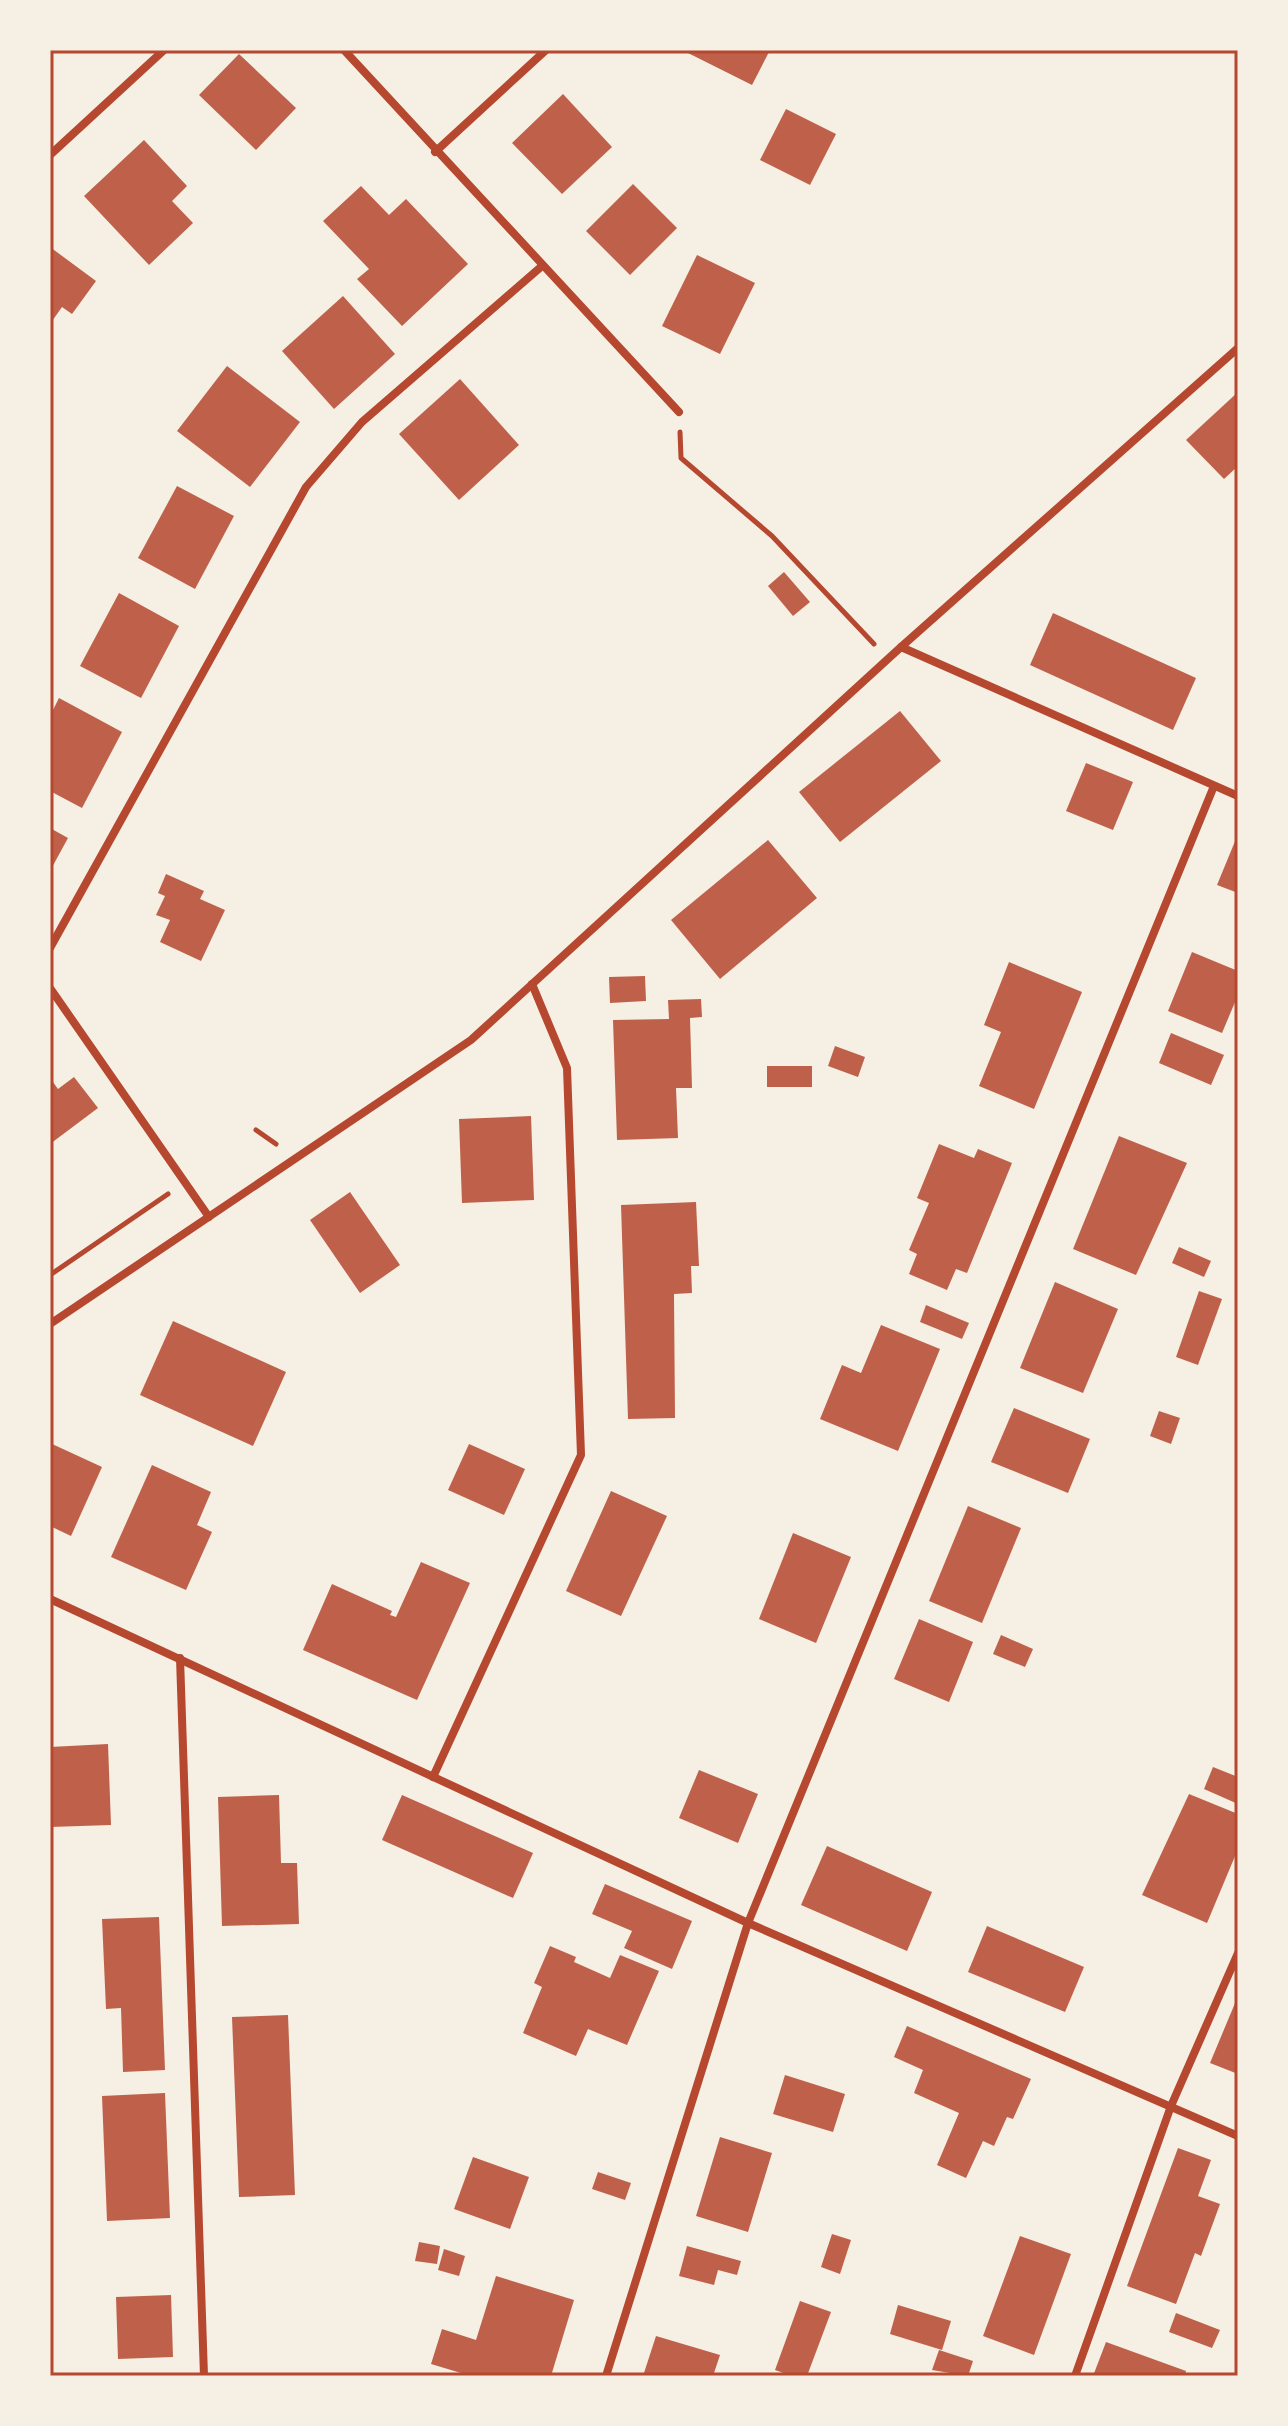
<svg xmlns="http://www.w3.org/2000/svg" width="1288" height="2426" font-family="Overpass,sans-serif">
  <rect width="100%" height="100%" fill="#f6efe4"/>
  <!-- building -->
  <g fill="#bf614a">
    <polygon points="682,50 766,50 769,52 752,85"/>
    <polygon points="239,54 296,108 256,150 199,95"/>
    <polygon points="563,94 612,147 562,194 512,143"/>
    <polygon points="786,109 836,134 810,185 760,160"/>
    <polygon points="144,140 187,186 172,201 193,223 149,265 84,196"/>
    <polygon points="633,184 677,228 630,275 586,231"/>
    <polygon points="361,186 389,215 406,199 468,264 402,326 357,279 369,269 323,221"/>
    <polygon points="50,247 96,281 72,314 62,307 50,324"/>
    <polygon points="697,255 755,283 720,354 662,326"/>
    <polygon points="343,296 395,354 334,409 282,351"/>
    <polygon points="227,366 300,422 250,487 177,431"/>
    <polygon points="460,379 519,445 459,500 399,434"/>
    <polygon points="1238,392 1238,466 1224,479 1186,440"/>
    <polygon points="177,486 234,516 195,589 138,558"/>
    <polygon points="784,572 810,602 793,616 768,586"/>
    <polygon points="119,593 179,626 141,698 80,666"/>
    <polygon points="1053,613 1196,678 1173,730 1030,665"/>
    <polygon points="59,698 122,732 82,808 50,791 50,716"/>
    <polygon points="900,711 941,761 840,842 799,792"/>
    <polygon points="1086,763 1133,782 1113,830 1066,811"/>
    <polygon points="50,828 68,838 50,871"/>
    <polygon points="1238,834 1238,893 1217,885"/>
    <polygon points="768,840 817,898 720,979 671,920"/>
    <polygon points="166,874 204,891 200,899 225,910 201,961 160,942 170,920 156,915 165,896 158,893"/>
    <polygon points="1192,952 1238,971 1238,995 1222,1033 1168,1011"/>
    <polygon points="1009,962 1082,992 1034,1109 979,1086 1001,1032 984,1025"/>
    <polygon points="645,976 646,1001 610,1003 609,977"/>
    <polygon points="701,999 702,1017 690,1018 692,1088 676,1088 678,1138 617,1140 613,1020 669,1019 668,1000"/>
    <polygon points="1171,1033 1224,1055 1211,1085 1159,1063"/>
    <polygon points="835,1046 865,1057 858,1077 828,1066"/>
    <rect x="767" y="1066" width="45" height="21"/>
    <polygon points="74,1077 98,1108 50,1144 50,1078 58,1089"/>
    <polygon points="531,1116 534,1200 462,1203 459,1119"/>
    <polygon points="1119,1136 1187,1163 1136,1275 1073,1249"/>
    <polygon points="939,1144 974,1158 978,1149 1012,1163 967,1273 956,1269 947,1290 909,1274 917,1254 909,1250 929,1203 917,1198"/>
    <polygon points="350,1192 400,1265 360,1293 310,1220"/>
    <polygon points="696,1202 699,1266 691,1266 692,1293 674,1294 675,1418 628,1419 621,1205"/>
    <polygon points="1179,1247 1211,1261 1204,1277 1172,1263"/>
    <polygon points="1055,1282 1118,1309 1083,1393 1020,1368"/>
    <polygon points="1199,1291 1222,1299 1198,1365 1176,1357"/>
    <polygon points="926,1305 969,1323 962,1339 920,1322"/>
    <polygon points="173,1321 286,1372 253,1446 140,1395"/>
    <polygon points="881,1325 940,1349 898,1451 820,1419 842,1365 861,1373"/>
    <polygon points="1014,1408 1090,1439 1068,1493 991,1462"/>
    <polygon points="1159,1411 1180,1418 1171,1444 1150,1436"/>
    <polygon points="50,1443 102,1467 71,1536 50,1526"/>
    <polygon points="469,1444 525,1469 504,1515 448,1490"/>
    <polygon points="152,1465 211,1492 197,1525 212,1532 186,1590 111,1557"/>
    <polygon points="611,1491 667,1516 621,1616 566,1591"/>
    <polygon points="968,1506 1021,1528 982,1623 929,1601"/>
    <polygon points="793,1533 851,1557 816,1643 759,1619"/>
    <polygon points="421,1562 470,1583 417,1700 303,1650 332,1584 392,1611 390,1615 396,1617"/>
    <polygon points="919,1619 973,1642 949,1702 894,1679"/>
    <polygon points="1001,1635 1033,1649 1025,1667 993,1654"/>
    <polygon points="108,1744 111,1825 50,1827 50,1747"/>
    <polygon points="1213,1767 1238,1777 1238,1804 1204,1789"/>
    <polygon points="699,1770 758,1794 738,1843 679,1818"/>
    <polygon points="1189,1794 1238,1814 1238,1849 1207,1923 1142,1895"/>
    <polygon points="279,1795 281,1863 297,1863 299,1924 222,1926 218,1797"/>
    <polygon points="402,1795 533,1853 513,1898 382,1840"/>
    <polygon points="827,1846 932,1892 907,1951 801,1905"/>
    <polygon points="605,1884 692,1921 672,1969 624,1948 632,1931 592,1914"/>
    <polygon points="159,1917 165,2070 123,2072 121,2008 106,2009 102,1919"/>
    <polygon points="987,1926 1084,1967 1065,2012 968,1972"/>
    <polygon points="550,1946 576,1957 574,1962 610,1978 620,1955 659,1971 627,2045 588,2029 576,2056 523,2033 542,1987 534,1983"/>
    <polygon points="1238,1996 1238,2074 1210,2063"/>
    <polygon points="288,2015 295,2195 239,2197 232,2017"/>
    <polygon points="907,2026 1031,2079 1013,2119 1007,2117 994,2146 983,2141 966,2178 937,2165 959,2113 914,2093 923,2070 894,2057"/>
    <polygon points="785,2075 845,2094 833,2132 773,2114"/>
    <polygon points="165,2093 170,2218 107,2221 102,2096"/>
    <polygon points="720,2137 772,2153 748,2232 696,2216"/>
    <polygon points="1178,2148 1211,2160 1198,2196 1220,2204 1201,2256 1195,2253 1176,2304 1127,2286"/>
    <polygon points="473,2157 529,2177 510,2229 454,2209"/>
    <polygon points="598,2172 631,2183 625,2200 592,2189"/>
    <polygon points="832,2234 851,2240 840,2274 821,2267"/>
    <polygon points="1020,2236 1071,2254 1034,2355 983,2336"/>
    <polygon points="419,2242 440,2246 437,2264 415,2261"/>
    <polygon points="687,2246 741,2261 737,2275 718,2270 714,2285 679,2276"/>
    <polygon points="444,2249 465,2256 459,2276 438,2270"/>
    <polygon points="496,2276 574,2300 551,2376 471,2376 431,2364 442,2329 476,2340"/>
    <polygon points="171,2295 173,2357 118,2359 116,2297"/>
    <polygon points="800,2301 831,2312 807,2376 792,2376 775,2370"/>
    <polygon points="898,2305 951,2321 942,2350 890,2334"/>
    <polygon points="1176,2313 1220,2330 1212,2348 1169,2332"/>
    <polygon points="656,2336 720,2355 713,2376 643,2376"/>
    <polygon points="1106,2342 1186,2371 1185,2376 1093,2376"/>
    <polygon points="939,2350 973,2361 968,2376 932,2370"/>
  </g>
  <g fill="none" stroke-linecap="round" stroke-linejoin="round">
    <!-- path -->
    <g stroke="#b5482f" stroke-width="5">
      <polyline points="680,432 681,458 772,536 874,644"/>
      <polyline points="256,1130 276,1144"/>
      <polyline points="50,1275 168,1194"/>
    </g>
    <!-- minor -->
    <g stroke="#b5482f" stroke-width="8">
      <polyline points="344,50 679,412"/>
      <polyline points="435,152 546,50"/>
      <polyline points="50,155 164,50"/>
      <polyline points="901,647 1238,796"/>
      <polyline points="50,948 306,487 362,422 542,266"/>
      <polyline points="50,988 209,1217"/>
      <polyline points="50,1324 471,1040 901,647 1238,348"/>
      <polyline points="50,1599 748,1923 1238,2136"/>
      <polyline points="180,1658 204,2376"/>
      <polyline points="433,1777 581,1455 567,1068 532,984"/>
      <polyline points="606,2376 748,1923 1214,786"/>
      <polyline points="1075,2376 1171,2106 1238,1953"/>
    </g>
  </g>
  <!-- border -->
  <rect width="1288" height="2426" fill="none" stroke="#f6efe4" stroke-width="104"/>
  <rect x="52" y="52" width="1184" height="2322" fill="none" stroke="#b5482f" stroke-width="3"/>
</svg>
